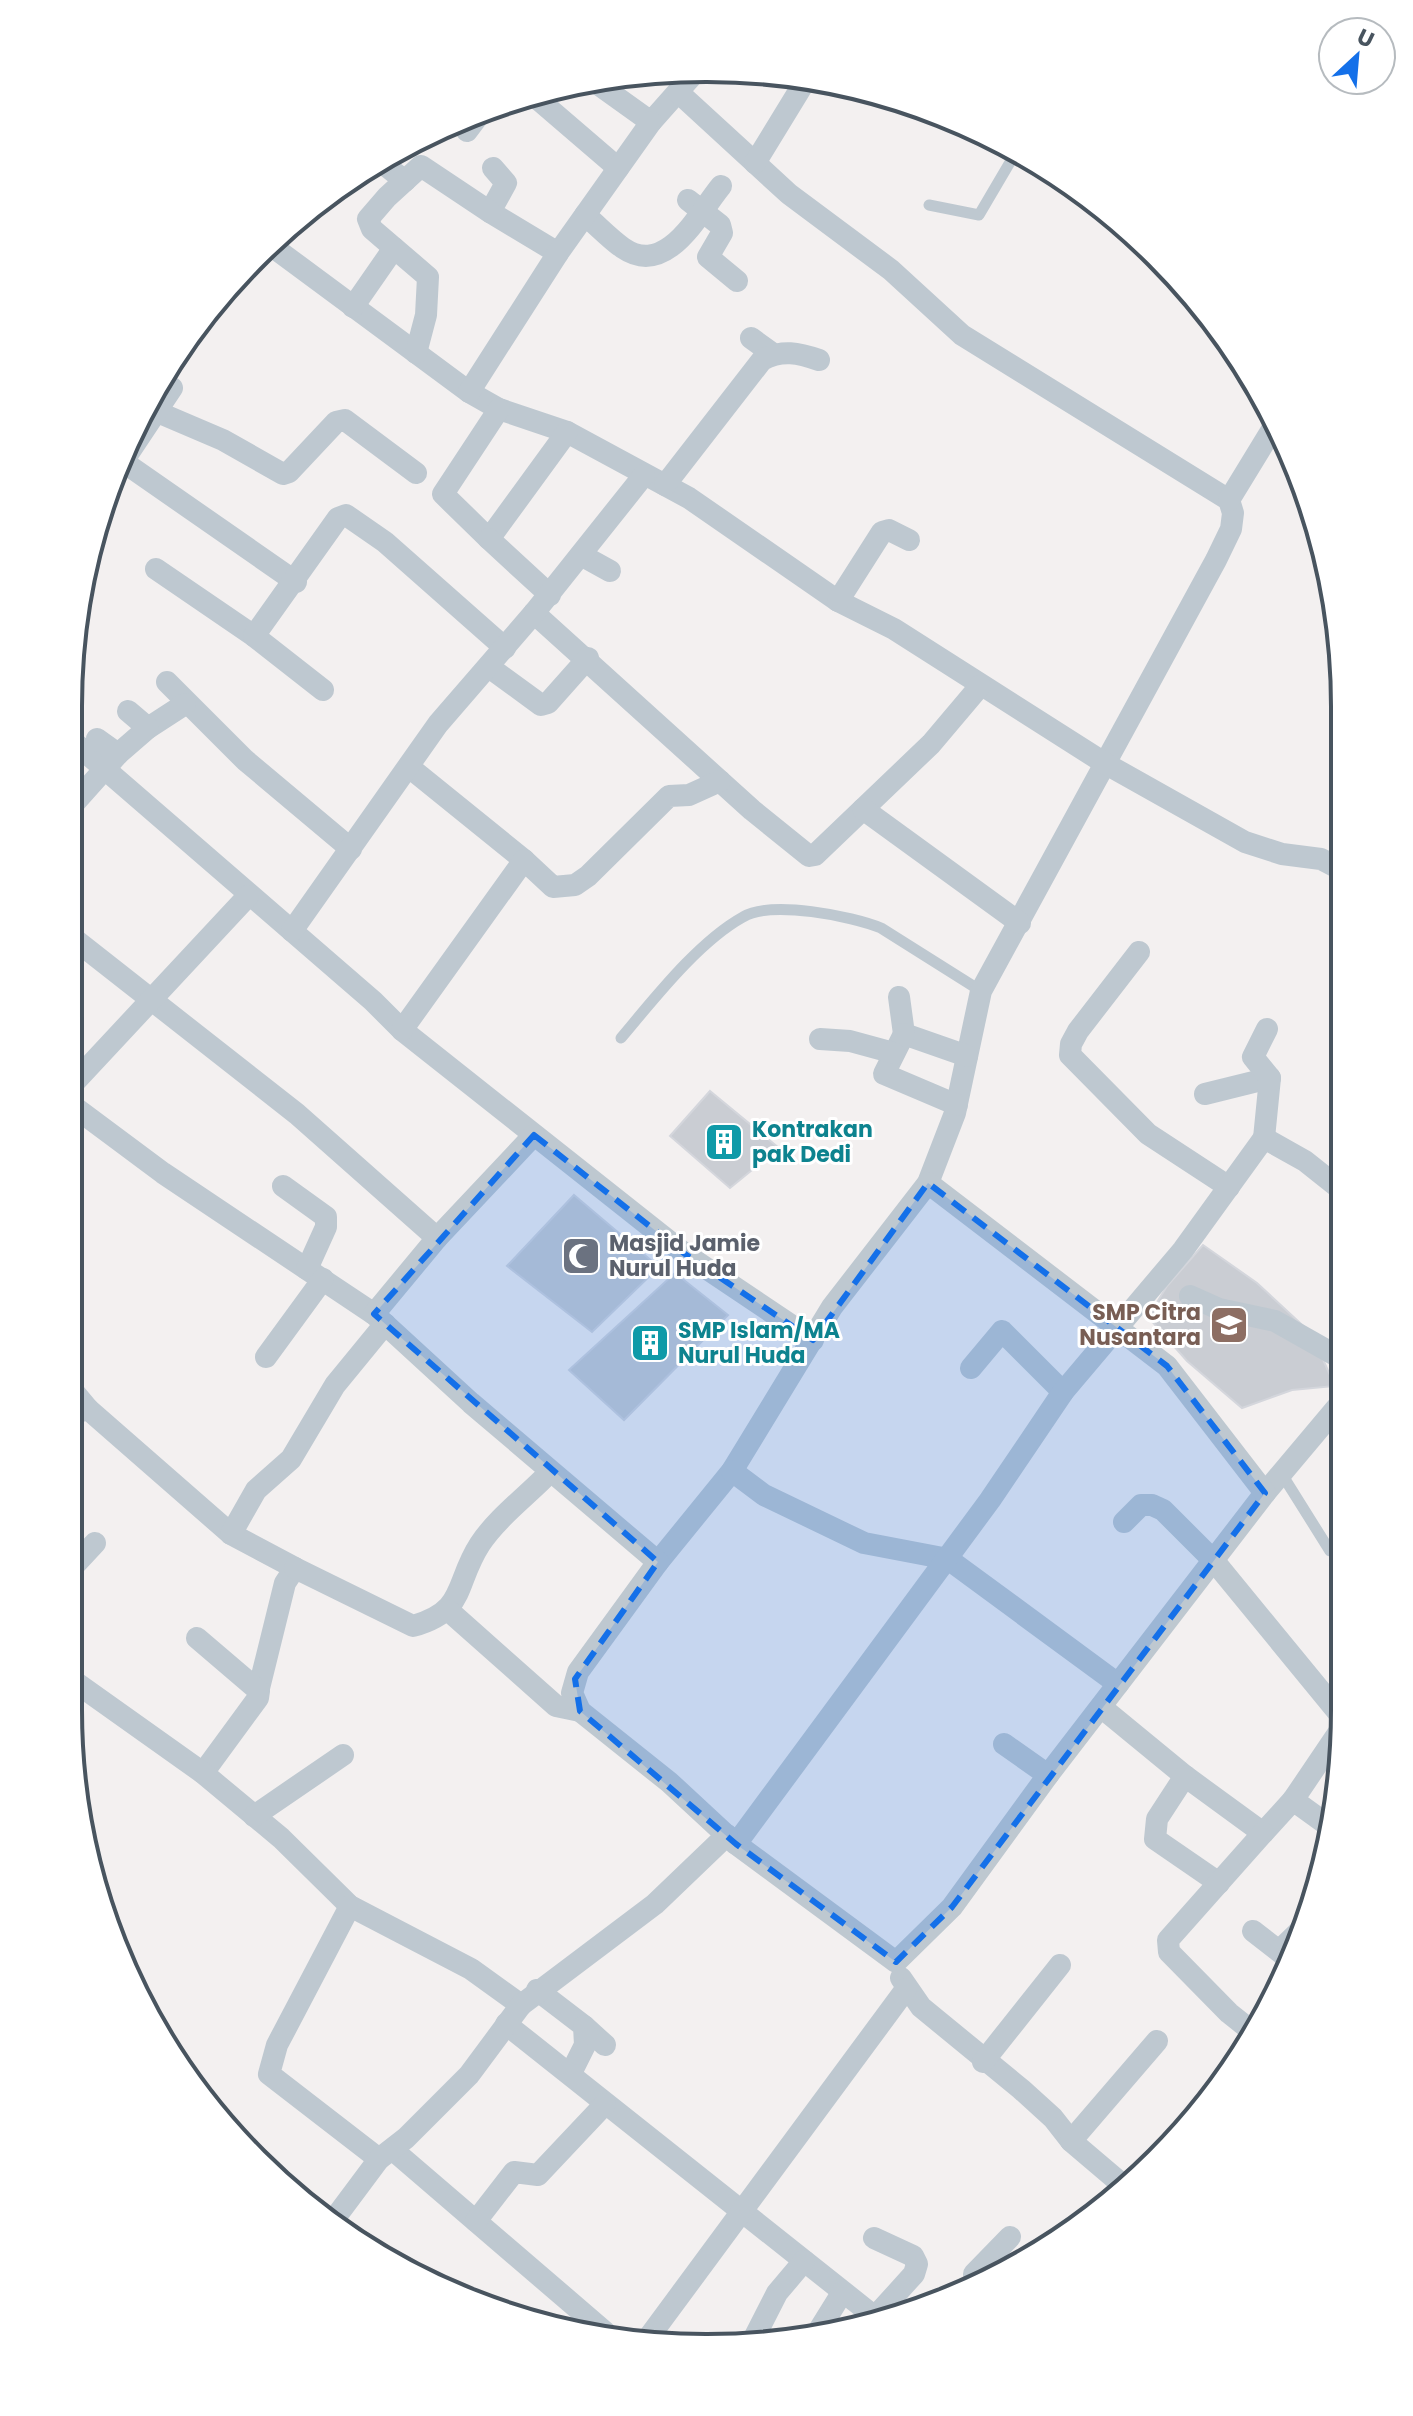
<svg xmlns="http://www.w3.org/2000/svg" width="1413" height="2416" font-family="Poppins,sans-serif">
  <rect width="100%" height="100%" fill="#f3f0f0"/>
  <!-- building -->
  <g fill="#cacdd3" stroke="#d4d6dc" stroke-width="2">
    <polygon points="710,1091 779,1148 730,1188 670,1136"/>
    <polygon points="574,1195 659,1267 592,1332 507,1266"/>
    <polygon points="1203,1245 1257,1283 1311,1333 1335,1386 1292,1390 1242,1408 1187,1361 1148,1317 1167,1286"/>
    <polygon points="675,1273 728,1315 624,1420 569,1370"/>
  </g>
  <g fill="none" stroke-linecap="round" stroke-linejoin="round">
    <!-- lane -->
    <g stroke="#bec8d0" stroke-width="11">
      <polyline points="929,205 979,215 1016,152"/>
      <polyline points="1336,867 1344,849"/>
      <path d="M621,1038C654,999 698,942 743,917C771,900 852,916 881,928L981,991"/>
      <polyline points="1283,1476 1330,1551"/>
    </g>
    <!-- street -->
    <g stroke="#bec8d0" stroke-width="22">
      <polyline points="591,79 651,122 698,69"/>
      <polyline points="679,93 789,194 891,270 962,335 1229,500 1233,513 1231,529 1216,560 981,991 955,1113 928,1183 832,1307 732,1471 658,1562 578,1672 572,1693 580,1711 669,1782 736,1844 896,1962 952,1907 1048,1775 1265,1493 1344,1399"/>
      <polyline points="533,95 618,168"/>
      <polyline points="467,131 482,111"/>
      <polyline points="380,161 405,181"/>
      <polyline points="755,163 807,78"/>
      <polyline points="493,168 506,183 490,212 558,253"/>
      <polyline points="688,200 720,225 722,233 708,257 737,281"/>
      <path d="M585,215C598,226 610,239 623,248C667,278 698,214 721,186"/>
      <polyline points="269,244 469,392 499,409 567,432 689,498 838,601 894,629 1106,764 1245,842 1282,854 1321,859 1344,871"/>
      <polyline points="353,307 394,248"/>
      <polyline points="751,338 773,354"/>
      <polyline points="416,353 426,315 428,277 372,229 368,219 387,197 421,166 490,212"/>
      <polyline points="469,392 558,253 651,122"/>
      <polyline points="499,409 443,494 489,539 567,432"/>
      <polyline points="155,411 223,440 283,474 289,472 336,422 345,420 416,473"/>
      <polyline points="122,461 296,582"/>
      <polyline points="118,469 172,388"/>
      <path d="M665,485L762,360C782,349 799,353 819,360"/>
      <polyline points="1229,500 1276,423"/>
      <polyline points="489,539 550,595"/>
      <polyline points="581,555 610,571"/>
      <polyline points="156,569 254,636"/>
      <polyline points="838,601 882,532 889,530 909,540"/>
      <polyline points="534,613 752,810 809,856 815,855 931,744 980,686"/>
      <polyline points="489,667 541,705 548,703 588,658"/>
      <polyline points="167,682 245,760 351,849"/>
      <polyline points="323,690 254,636 338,518 346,515 385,542 505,648"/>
      <polyline points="148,728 185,704"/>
      <polyline points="69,738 373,1001 402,1030 685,1254 813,1340"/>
      <polyline points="97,739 118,754"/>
      <polyline points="409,767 524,860"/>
      <polyline points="69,809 118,754 148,728 128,711"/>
      <polyline points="863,809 1020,923"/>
      <polyline points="292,931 438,724 534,613 644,475"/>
      <polyline points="69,935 297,1114 437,1238"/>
      <polyline points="1139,952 1078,1031 1071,1044 1070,1055 1148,1134 1229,1187"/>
      <polyline points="899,997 904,1034 967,1056"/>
      <polyline points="402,1030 524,860 553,887 575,885 588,876 669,796 689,795 720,781"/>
      <polyline points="904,1034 884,1074 957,1105"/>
      <polyline points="820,1039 850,1041 894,1053"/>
      <polyline points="69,1088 248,896"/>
      <polyline points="1205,1094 1270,1078"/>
      <polyline points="69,1103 163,1173 374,1314 471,1403 658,1562"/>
      <polyline points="1264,1138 1270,1078 1253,1057 1267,1029"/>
      <polyline points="928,1183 1167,1366 1265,1493"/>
      <polyline points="283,1186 326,1217 326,1227 307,1269"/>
      <polyline points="1190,1296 1219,1309 1275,1321 1344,1360"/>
      <polyline points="374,1314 437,1238 534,1135"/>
      <polyline points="266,1357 323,1279"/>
      <polyline points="971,1368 1002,1331 1063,1392"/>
      <polyline points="68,1385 88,1409"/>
      <polyline points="68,1415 88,1409 231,1534 295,1568 285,1583 259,1688"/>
      <polyline points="732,1471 764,1495 864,1543 948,1559 1118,1684"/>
      <polyline points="1124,1522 1141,1505 1152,1505 1163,1510 1214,1561 1337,1711 1342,1719 1339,1732 1293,1800"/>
      <polyline points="231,1534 256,1490 291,1459 335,1385 385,1324"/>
      <path d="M295,1568L413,1626C467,1611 454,1584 480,1544C497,1518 528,1495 550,1472"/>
      <polyline points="68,1572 95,1543"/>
      <polyline points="449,1611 556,1706 580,1711"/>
      <polyline points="197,1638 259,1691 258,1698 203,1773"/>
      <polyline points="68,1677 203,1773 281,1838 350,1906 471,1969 521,2005"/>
      <polyline points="1101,1707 1185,1776 1263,1833 1293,1800 1329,1826"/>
      <polyline points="1004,1744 1048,1775"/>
      <polyline points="1185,1776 1157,1819 1155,1839 1219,1883"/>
      <polyline points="254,1816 343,1755"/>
      <polyline points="736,1844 990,1500 1063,1392 1183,1250 1264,1138 1305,1161 1344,1192"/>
      <polyline points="350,1906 277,2045 269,2074 379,2159"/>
      <polyline points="1253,1931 1289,1959"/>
      <polyline points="1280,1950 1307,1924"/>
      <polyline points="901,1978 921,2007 1021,2089 1053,2118 1071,2141 1124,2186"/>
      <polyline points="537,1990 584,2026 585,2045 571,2073"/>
      <polyline points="506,2024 875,2317"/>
      <polyline points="584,2026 605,2045"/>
      <polyline points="1253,2032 1229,2013 1169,1952 1168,1940 1263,1833"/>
      <polyline points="983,2062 1060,1965"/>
      <polyline points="1071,2141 1157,2041"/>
      <polyline points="393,2150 605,2332"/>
      <polyline points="476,2221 514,2172 538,2175 605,2104"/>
      <polyline points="332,2222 379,2159 406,2138 469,2075 521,2005 655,1904 727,1835"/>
      <polyline points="874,2238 913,2256 917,2264 914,2274 875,2317"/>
      <polyline points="982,2281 974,2274 1010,2237"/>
      <polyline points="819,2330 842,2293"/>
      <polyline points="649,2337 906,1989"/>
      <polyline points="750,2346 777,2293 804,2261"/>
    </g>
  </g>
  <!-- marked area -->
  <path fill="#1470e9" fill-opacity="0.2" stroke="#1470e9" stroke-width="6" stroke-dasharray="16 10" stroke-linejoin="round" d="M534,1135L685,1254L813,1340L928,1183L1167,1366L1265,1493L952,1907L896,1962L736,1844L580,1711L575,1679L658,1562L374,1314Z"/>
  <!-- icons -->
  <defs>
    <symbol id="building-square" viewBox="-11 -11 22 22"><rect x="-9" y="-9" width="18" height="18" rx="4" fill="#0f9aa8" stroke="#fff"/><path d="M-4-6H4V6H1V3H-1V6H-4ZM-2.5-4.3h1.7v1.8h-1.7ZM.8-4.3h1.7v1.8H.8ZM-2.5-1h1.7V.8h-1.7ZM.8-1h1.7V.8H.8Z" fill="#fff"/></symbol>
    <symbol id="mosque-square" viewBox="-11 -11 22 22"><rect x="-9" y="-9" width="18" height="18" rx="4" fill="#6b7280" stroke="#fff"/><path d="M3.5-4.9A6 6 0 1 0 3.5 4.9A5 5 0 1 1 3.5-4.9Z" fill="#fff"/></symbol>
    <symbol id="school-square" viewBox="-11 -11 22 22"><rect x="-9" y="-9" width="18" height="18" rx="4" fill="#8d6e63" stroke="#fff"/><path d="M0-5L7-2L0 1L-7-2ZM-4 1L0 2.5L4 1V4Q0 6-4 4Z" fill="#fff"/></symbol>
  </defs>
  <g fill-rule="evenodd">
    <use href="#building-square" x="702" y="1120" width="44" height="44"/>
    <use href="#mosque-square" x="559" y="1234" width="44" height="44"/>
    <use href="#school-square" x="1207" y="1303" width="44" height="44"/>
    <use href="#building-square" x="628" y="1321" width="44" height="44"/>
  </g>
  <g text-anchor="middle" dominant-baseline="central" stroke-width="6" stroke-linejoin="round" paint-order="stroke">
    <!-- culture labels -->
    <g font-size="22" font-weight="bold" fill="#0d838f" stroke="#fff" text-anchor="start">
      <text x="752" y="1129">Kontrakan<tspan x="752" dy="25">pak Dedi</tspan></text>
      <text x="678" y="1330">SMP Islam/MA<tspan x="678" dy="25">Nurul Huda</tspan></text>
    </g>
    <!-- worship labels -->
    <g font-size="22" font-weight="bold" fill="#5b616d" stroke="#fff" text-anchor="start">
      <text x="609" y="1243">Masjid Jamie<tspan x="609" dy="25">Nurul Huda</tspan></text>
    </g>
    <!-- education labels -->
    <g font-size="22" font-weight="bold" fill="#785e54" stroke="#fff" text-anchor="end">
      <text x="1201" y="1312">SMP Citra<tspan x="1201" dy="25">Nusantara</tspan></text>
    </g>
  </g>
  <!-- crop -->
  <path d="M0 0H1413V2416H0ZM706 82H707A624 624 0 0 1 1331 706V1710A624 624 0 0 1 707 2334H706A624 624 0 0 1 82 1710V706A624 624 0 0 1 706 82Z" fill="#fff" fill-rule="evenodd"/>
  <path fill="none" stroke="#48545f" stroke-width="4" d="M706 82H707A624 624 0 0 1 1331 706V1710A624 624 0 0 1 707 2334H706A624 624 0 0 1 82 1710V706A624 624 0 0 1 706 82Z"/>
  <!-- north arrow -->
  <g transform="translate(1357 56) rotate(26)"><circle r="38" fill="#ffffff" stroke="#b6bbbf" stroke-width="2"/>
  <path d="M0-6L14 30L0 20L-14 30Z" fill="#1470e9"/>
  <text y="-12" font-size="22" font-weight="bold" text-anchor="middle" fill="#48545f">U</text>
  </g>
</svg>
